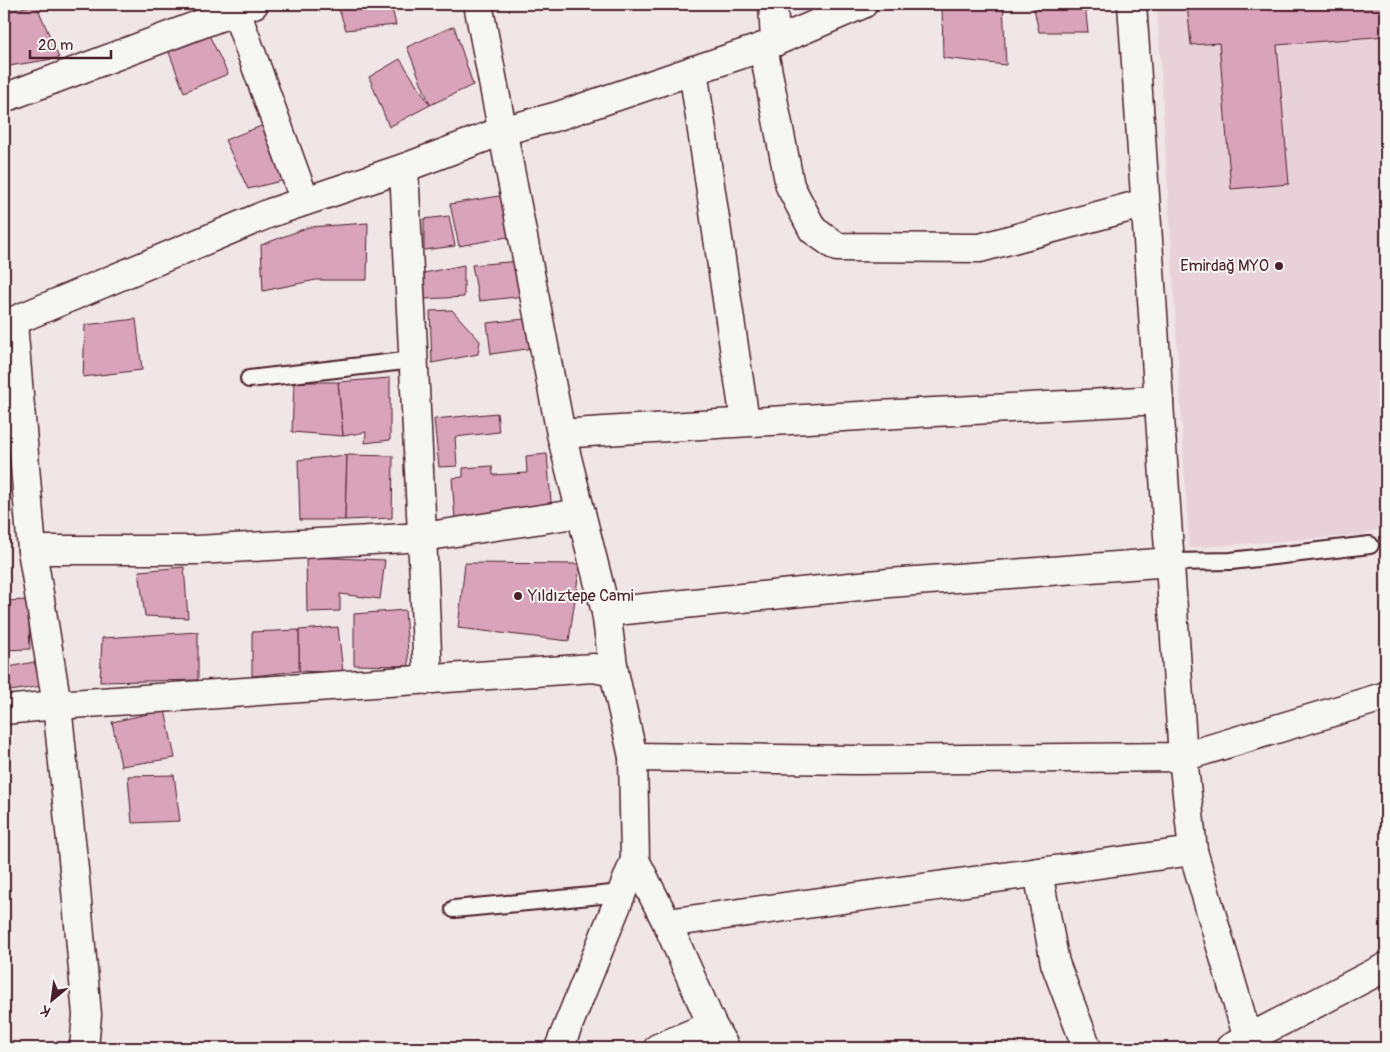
<svg xmlns="http://www.w3.org/2000/svg" width="1390" height="1052" font-family="Pangolin,sans-serif">
  <rect width="100%" height="100%" fill="#f0e5e7"/>
  <filter id="ink" filterUnits="userSpaceOnUse"><feTurbulence type="fractalNoise" baseFrequency=".02" numOctaves="2"/><feDisplacementMap in="SourceGraphic" scale="10" xChannelSelector="R" yChannelSelector="G"/><feConvolveMatrix kernelMatrix="1 2 1 2 8 2 1 2 1" color-interpolation-filters="sRGB"/></filter>
  <g filter="url(#ink)">
    <!-- built -->
    <polygon fill="#e9d1da" points="1157,4 1386,4 1386,527 1361,535 1189,548"/>
    <!-- building -->
    <g fill="#d9a3ba" stroke="#4a1f2b">
      <polygon points="36,4 59,58 9,66 4,52 4,13"/>
      <polygon points="337,4 391,4 396,25 346,30"/>
      <polygon points="942,4 1003,4 1006,65 943,58"/>
      <polygon points="1033,4 1085,4 1088,32 1039,32"/>
      <polygon points="1187,4 1386,4 1386,36 1277,45 1289,184 1231,189 1219,43 1191,45"/>
      <polygon points="454,26 473,85 430,105 407,47"/>
      <polygon points="206,29 228,74 184,92 167,47"/>
      <polygon points="400,59 430,105 389,127 369,77"/>
      <polygon points="269,123 289,179 248,189 225,140"/>
      <polygon points="505,195 513,236 459,246 450,204"/>
      <polygon points="449,216 455,246 424,250 424,219"/>
      <polygon points="368,223 367,280 316,280 263,291 261,245 309,227"/>
      <polygon points="520,261 526,296 479,301 472,265"/>
      <polygon points="464,265 464,297 425,299 424,273"/>
      <polygon points="452,310 480,341 478,354 432,363 430,311"/>
      <polygon points="136,319 142,370 83,377 85,325"/>
      <polygon points="524,319 534,348 491,354 487,323"/>
      <polygon points="390,378 390,440 365,443 366,432 343,436 338,382"/>
      <polygon points="294,382 338,382 343,436 292,432"/>
      <polygon points="497,413 499,432 455,437 457,466 439,467 434,419"/>
      <polygon points="4,442 5,442 10,502 4,503"/>
      <polygon points="547,454 552,513 455,519 452,478 463,477 463,468 492,466 493,475 527,473 526,456"/>
      <polygon points="347,455 345,520 300,520 298,460"/>
      <polygon points="347,455 393,456 392,518 345,520"/>
      <polygon points="306,557 385,560 380,599 340,594 340,611 307,612"/>
      <polygon points="465,563 580,564 569,641 458,628"/>
      <polygon points="184,567 188,618 145,616 139,571"/>
      <polygon points="28,600 30,649 4,650 4,601"/>
      <polygon points="405,610 409,666 354,665 354,614"/>
      <polygon points="338,627 343,673 299,671 299,630"/>
      <polygon points="299,630 299,671 252,676 252,632"/>
      <polygon points="198,632 198,680 100,682 102,638"/>
      <polygon points="34,662 42,686 4,692 4,668"/>
      <polygon points="165,710 175,758 121,766 112,722"/>
      <polygon points="174,775 180,821 132,823 128,776"/>
    </g>
    <g fill="none" stroke-linecap="round" stroke-linejoin="round">
      <defs>
        <g id="lane">
          <polyline points="249,379 413,360"/>
          <polyline points="1171,562 1231,561 1370,545"/>
          <polyline points="454,909 622,893"/>
        </g>
        <g id="street">
          <polyline points="478,4 561,434 606,612 614,672 633,757 635,860 667,923 712,1025 725,1048"/>
          <polyline points="773,4 775,42"/>
          <polyline points="1132,4 1183,757 1193,851 1248,1039"/>
          <polyline points="236,11 305,201"/>
          <polyline points="763,47 790,186 813,230 837,247 980,248 1145,203"/>
          <polyline points="693,70 745,421"/>
          <polyline points="4,98 254,4"/>
          <path d="M404,168C412,338 422,509 428,680"/>
          <polyline points="13,323 32,550 57,705 75,879 87,1015 84,1048"/>
          <polyline points="4,325 270,213 404,168 502,131 558,116 763,47 863,4"/>
          <path d="M561,434C760,420 960,411 1159,400"/>
          <polyline points="32,550 198,550 423,537 581,513"/>
          <polyline points="606,612 889,583 1171,562"/>
          <polyline points="4,710 57,705 593,668 614,672"/>
          <polyline points="633,757 856,760 1183,757 1386,696"/>
          <polyline points="1038,872 1055,963 1087,1048"/>
          <polyline points="667,923 1193,851"/>
          <polyline points="559,1048 635,860"/>
          <polyline points="658,1048 712,1025"/>
        </g>
        <polyline id="secondary" points="1230,1048 1386,967"/>
      </defs>
      <!-- lane casing -->
      <use href="#lane" stroke="#4a1f2b" stroke-width="20"/>
      <!-- street casing -->
      <use href="#street" stroke="#4a1f2b" stroke-width="31"/>
      <!-- secondary casing -->
      <use href="#secondary" stroke="#4a1f2b" stroke-width="31"/>
      <!-- lane -->
      <use href="#lane" stroke="#f6f6f2" stroke-width="16"/>
      <!-- street -->
      <use href="#street" stroke="#f6f6f2" stroke-width="28"/>
      <!-- secondary -->
      <use href="#secondary" stroke="#f6f6f2" stroke-width="28"/>
    </g>
  </g>
  <!-- markers -->
  <g fill="#4a1f2b" stroke="#f6f6f2" stroke-width="2">
    <circle cx="1279" cy="266" r="5"/>
    <circle cx="518" cy="596" r="5"/>
  </g>
  <g text-anchor="middle" dominant-baseline="central" stroke-width="4" stroke-linejoin="round" paint-order="stroke">
    <!-- poi labels -->
    <g font-size="16" fill="#4a1f2b" stroke="#f6f6f2" text-anchor="end">
      <text x="1269" y="266">Emirdağ MYO</text>
      <text x="528" y="596" text-anchor="start">Yıldıztepe Cami</text>
    </g>
  </g>
  <!-- margin -->
  <rect width="1390" height="1052" fill="none" stroke="#f6f6f2" stroke-width="20"/>
  <rect x="10" y="10" width="1370" height="1032" fill="none" stroke="#4a1f2b" stroke-width="2" filter="url(#ink)"/>
  <!-- north arrow -->
  <g transform="translate(52 1000) rotate(209)" stroke="#f6f6f2" stroke-width="4" paint-order="stroke">
  <path d="M0-4L9 19L0 12L-9 19Z" fill="#4a1f2b"/>
  <text y="-8" font-size="14" font-weight="bold" text-anchor="middle" fill="#4a1f2b">K</text>
  </g>
  <!-- scale -->
  <path d="M30 50v8h81v-8" fill="none" stroke="#4a1f2b" stroke-width="2.5"/>
  <text x="38" y="50" font-size="15" fill="#4a1f2b" stroke="#f6f6f2" stroke-width="4" paint-order="stroke">20 m</text>
</svg>
